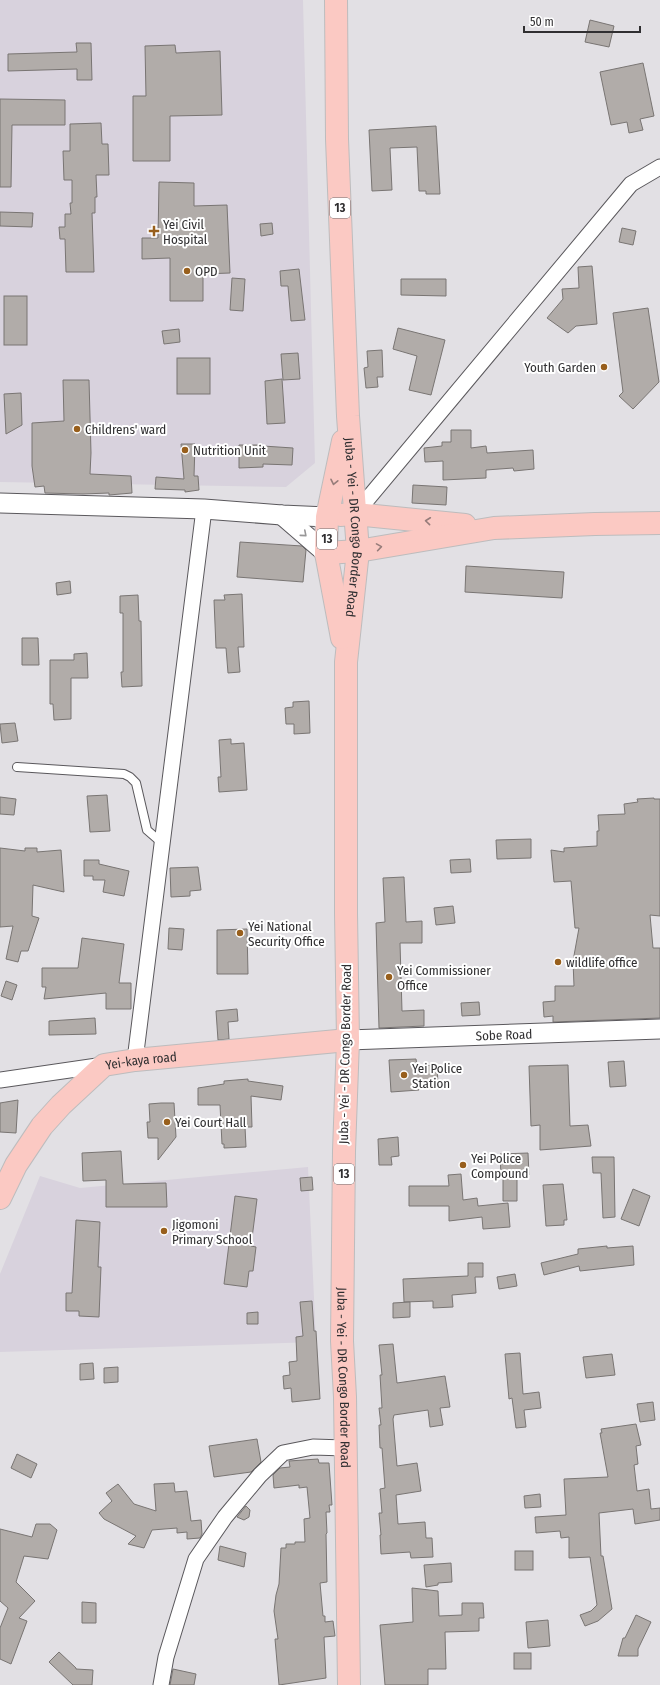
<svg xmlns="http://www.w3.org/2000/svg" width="660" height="1685" font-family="'Fira Sans Condensed',sans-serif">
  <rect width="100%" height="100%" fill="#e2e0e4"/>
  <!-- built -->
  <g fill="#d8d2dd">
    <polygon points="0,0 303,0 315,463 286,487 0,482"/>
    <polygon points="308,1167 316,1342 0,1352 0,1274 40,1176 80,1188"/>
  </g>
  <!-- building -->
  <g fill="#b1aca9" stroke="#797573">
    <polygon points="590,20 614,26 609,47 585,42"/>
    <polygon points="76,43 91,43 92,80 77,80 77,69 8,71 8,54 77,52"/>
    <polygon points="175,45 176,53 220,51 222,115 170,116 170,161 133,161 133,96 146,96 145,46"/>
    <polygon points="643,63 654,116 640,119 643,130 629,133 627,122 611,125 600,72"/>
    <polygon points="0,99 65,100 65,125 12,125 11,187 0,187"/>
    <polygon points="101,123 102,144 108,144 109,175 96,175 97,197 95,197 95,213 92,213 94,272 66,272 65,239 60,239 59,227 65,227 65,214 71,214 70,203 72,203 72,180 64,180 63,151 70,151 70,124"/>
    <polygon points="436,126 440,194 426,194 426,191 419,191 417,147 390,148 392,190 372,191 369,130"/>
    <polygon points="159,182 194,183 194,206 227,205 230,273 203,274 203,301 170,301 170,258 142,259 142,238 158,238"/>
    <polygon points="0,212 33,213 32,227 0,226"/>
    <polygon points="272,223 273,234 261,236 260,224"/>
    <polygon points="622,228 636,231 633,245 619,242"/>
    <polygon points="592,266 597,324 576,326 568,333 547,318 563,299 562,289 579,288 578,267"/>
    <polygon points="299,269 305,320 291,321 288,286 281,286 280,271"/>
    <polygon points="232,278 245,279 243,311 230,310"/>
    <polygon points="401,279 446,279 446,296 401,295"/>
    <rect x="4" y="296" width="23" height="49"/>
    <polygon points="648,308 659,382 633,409 619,396 623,392 613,313"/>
    <polygon points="398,328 445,340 431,395 409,390 417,356 393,349"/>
    <polygon points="179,329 180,342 164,344 162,331"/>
    <polygon points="382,350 383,377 377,377 378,387 366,388 364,368 368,367 367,351"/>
    <polygon points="298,353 300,379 283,380 281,354"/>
    <rect x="177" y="358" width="33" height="36"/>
    <polygon points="282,379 285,423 267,424 265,381"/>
    <polygon points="63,380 89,380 91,453 90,474 131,476 132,493 109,495 109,493 83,494 45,493 44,486 35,487 32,466 32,423 64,421"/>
    <polygon points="21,393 22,425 6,434 4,394"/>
    <polygon points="451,430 471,430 471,448 486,446 487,453 533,450 534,469 514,471 513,468 486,470 486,478 443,480 443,461 425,462 424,448 442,446 442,442 451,442"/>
    <polygon points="181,444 195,444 194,476 198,476 199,490 185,492 185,490 155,489 156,477 184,479"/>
    <polygon points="239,445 263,445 263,446 293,448 292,465 263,464 263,467 239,468"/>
    <polygon points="413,485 447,487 446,505 412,503"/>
    <polygon points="240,542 302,546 306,550 303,582 237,577"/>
    <polygon points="466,566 564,572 562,598 465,592"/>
    <polygon points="70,581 71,593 57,595 56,583"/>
    <polygon points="242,594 244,647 238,647 240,672 228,673 226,648 216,648 214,600 225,600 224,595"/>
    <polygon points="138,595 139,621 141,621 142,686 122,687 121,672 123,672 123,613 120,613 120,596"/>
    <polygon points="22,638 38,638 39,665 22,665"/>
    <polygon points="87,653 88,678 71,678 71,719 54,720 53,704 50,704 50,660 74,660 74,654"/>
    <polygon points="309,701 310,733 294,734 294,724 286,724 285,708 293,707 293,702"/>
    <polygon points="15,723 18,741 2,743 0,724"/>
    <polygon points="231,739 231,744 244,743 247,790 219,792 218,777 221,777 219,740"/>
    <polygon points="107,795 110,831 90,832 87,796"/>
    <polygon points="0,797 16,799 14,815 0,814"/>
    <polygon points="654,798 654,799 660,799 660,916 650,915 653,948 660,948 660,1018 553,1022 553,1016 544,1017 543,1002 555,1001 555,986 574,986 573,961 579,928 575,928 571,881 554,882 551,850 564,852 564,848 597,846 597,831 599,831 598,815 625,814 624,804 638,802 637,799"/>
    <polygon points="531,839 531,858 497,859 496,840"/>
    <polygon points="0,848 25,851 25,848 37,848 37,852 61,850 64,892 33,885 32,916 39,918 28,951 21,951 18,962 6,959 13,926 0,927"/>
    <polygon points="470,859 471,872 451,873 450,860"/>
    <polygon points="84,860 99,860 99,864 129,871 124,896 103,892 105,880 93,880 93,876 84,876"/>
    <polygon points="198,867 201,890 190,891 190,896 171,897 170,868"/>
    <polygon points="404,877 406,922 422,921 422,943 400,943 402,1011 424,1010 424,1026 379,1028 376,923 385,922 383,878"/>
    <polygon points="453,906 455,923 436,925 434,908"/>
    <polygon points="169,928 184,929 182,950 168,949"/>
    <polygon points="247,929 248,974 217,974 217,930"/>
    <polygon points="82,938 124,944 119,983 131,983 131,1009 106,1009 106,993 44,999 46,987 42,987 42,968 78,968"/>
    <polygon points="6,981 17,985 12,1000 1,996"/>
    <polygon points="479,1002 480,1015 462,1016 461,1003"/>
    <polygon points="237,1009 238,1021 228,1022 229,1039 218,1040 216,1011"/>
    <polygon points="95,1018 96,1034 49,1035 49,1021"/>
    <polygon points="416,1059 417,1066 437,1065 438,1084 418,1085 419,1090 391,1092 389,1060"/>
    <polygon points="624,1061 626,1086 610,1087 608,1062"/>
    <polygon points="568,1065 570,1126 588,1125 591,1146 540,1150 540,1125 531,1126 529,1066"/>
    <polygon points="248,1079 248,1081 283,1086 281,1100 251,1096 252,1127 245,1127 246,1147 224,1148 224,1144 222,1144 220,1105 198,1105 198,1088 224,1084 224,1081"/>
    <polygon points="18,1100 16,1133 0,1132 0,1103"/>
    <polygon points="161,1103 174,1103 176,1137 158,1160 158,1138 148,1138 147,1122 150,1122 149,1104"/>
    <polygon points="398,1137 399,1156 391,1157 392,1165 379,1165 378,1139"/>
    <polygon points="121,1151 123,1184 166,1183 167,1207 106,1207 106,1180 83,1181 82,1153"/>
    <polygon points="528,1153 529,1175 517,1175 517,1201 503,1201 503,1176 501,1176 500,1154"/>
    <polygon points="592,1157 614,1157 615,1217 603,1218 601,1173 593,1173"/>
    <polygon points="461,1174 463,1200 477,1198 478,1206 508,1203 510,1227 483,1229 482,1217 449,1221 449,1206 409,1206 409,1186 449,1186 448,1175"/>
    <polygon points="312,1177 313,1190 301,1191 300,1178"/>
    <polygon points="563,1184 567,1220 564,1220 564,1225 546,1226 543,1185"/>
    <polygon points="633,1189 650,1196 639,1226 621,1219"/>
    <polygon points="235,1196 257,1199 251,1246 256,1247 253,1271 249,1271 247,1287 224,1284"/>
    <polygon points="76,1220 100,1222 98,1267 101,1267 99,1317 79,1316 79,1311 66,1311 66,1293 72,1293"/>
    <polygon points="607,1246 607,1248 633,1246 634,1265 580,1271 579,1266 544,1275 541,1263 578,1254 578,1249"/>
    <polygon points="468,1263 483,1263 483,1277 475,1277 476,1293 452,1295 453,1307 433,1308 433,1301 404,1302 403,1279 468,1276"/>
    <polygon points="515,1274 517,1286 499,1289 497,1277"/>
    <polygon points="312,1301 314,1331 316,1331 320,1399 292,1402 291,1388 284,1389 283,1376 290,1375 289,1362 297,1361 296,1337 303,1336 300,1302"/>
    <polygon points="410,1302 410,1317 393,1318 393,1303"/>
    <polygon points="258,1312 258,1324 247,1324 247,1313"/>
    <polygon points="393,1344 397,1383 445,1376 450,1407 440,1408 443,1425 430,1427 428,1410 394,1415 393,1419 397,1466 417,1463 421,1491 396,1495 398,1524 425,1522 426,1538 432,1538 433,1557 411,1558 410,1552 381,1554 380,1535 381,1535 379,1513 382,1513 380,1489 385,1488 382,1448 380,1448 379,1425 381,1425 379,1408 382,1408 380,1375 382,1375 379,1345"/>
    <polygon points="520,1353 523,1394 539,1392 541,1408 524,1410 526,1427 516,1428 512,1398 509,1399 505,1354"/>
    <polygon points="612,1354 615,1375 586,1378 583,1357"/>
    <polygon points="93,1363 94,1379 80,1380 80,1364"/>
    <polygon points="118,1367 118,1382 104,1383 104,1368"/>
    <polygon points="653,1402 655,1420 640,1422 637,1404"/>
    <polygon points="636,1424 641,1445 636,1446 638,1464 634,1465 637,1491 649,1489 651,1509 660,1508 660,1520 635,1524 633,1509 599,1513 601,1556 603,1556 612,1609 598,1621 585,1626 580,1615 591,1611 597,1605 590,1557 569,1558 569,1537 561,1538 560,1531 536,1533 535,1517 566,1515 564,1479 608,1477 600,1433 602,1433 601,1429"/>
    <polygon points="257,1439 261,1462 251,1472 214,1477 209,1446"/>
    <polygon points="17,1454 37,1464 31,1478 11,1468"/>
    <polygon points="318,1459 319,1463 329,1463 332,1505 329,1505 330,1512 326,1512 327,1533 326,1534 327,1582 320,1583 323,1616 325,1616 325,1622 333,1621 335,1636 324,1637 326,1678 279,1685 275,1639 278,1639 274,1611 276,1595 279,1584 281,1548 286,1548 286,1544 295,1544 295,1542 305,1542 304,1519 310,1518 307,1487 299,1488 299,1485 274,1488 273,1475 280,1468 290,1467 289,1461"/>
    <polygon points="174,1483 175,1492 187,1491 191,1521 201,1520 202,1534 200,1538 187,1539 187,1532 177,1533 177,1528 152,1530 144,1548 128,1544 136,1536 104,1519 99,1513 112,1501 106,1493 118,1484 134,1504 156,1511 154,1484"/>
    <polygon points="540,1494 541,1507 525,1508 524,1496"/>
    <polygon points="246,1506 250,1510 249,1517 244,1520 237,1517"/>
    <polygon points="36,1524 50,1524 57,1530 48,1559 24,1556 16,1582 35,1601 19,1618 27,1621 11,1664 0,1659 0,1628 8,1608 0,1601 0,1529 32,1537"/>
    <polygon points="220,1546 246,1553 244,1567 218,1560"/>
    <rect x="515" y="1551" width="18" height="19"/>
    <polygon points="451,1563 452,1582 438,1583 438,1585 426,1587 424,1565"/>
    <polygon points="412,1588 438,1591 439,1616 462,1615 462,1603 483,1603 484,1618 479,1618 479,1631 445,1632 446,1669 428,1669 428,1685 385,1685 380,1625 413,1622"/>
    <polygon points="82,1602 96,1603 96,1623 82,1623"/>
    <polygon points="636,1615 651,1622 638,1649 638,1656 618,1656 623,1638 625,1638"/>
    <polygon points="548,1620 550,1646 528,1648 526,1622"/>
    <polygon points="59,1652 76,1668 76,1669 93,1670 92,1685 73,1685 49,1662"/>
    <rect x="514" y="1653" width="17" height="16"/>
    <polygon points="173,1669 196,1674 194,1685 170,1685"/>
  </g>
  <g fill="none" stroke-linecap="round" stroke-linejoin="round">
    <defs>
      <polyline id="service" points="17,767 124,774 130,777 136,783 147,830 162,843"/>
      <g id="minor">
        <polyline points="355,514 631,184 660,167"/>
        <polyline points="135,1060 204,509"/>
        <polyline points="0,1080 104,1065"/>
        <polyline points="161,1685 166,1657 196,1559 225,1517 260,1475 283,1453 313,1447 345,1448"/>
      </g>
      <g id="tertiary">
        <polyline points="0,503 204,509 282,515 327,517"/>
        <polyline points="282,515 326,553"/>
        <path id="s1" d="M348,1040L660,1029"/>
      </g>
      <g id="primary">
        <path id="s2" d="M336,0L337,139L348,416L358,551L346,662V913L348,1040L344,1151L342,1341L345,1397L349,1685"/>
        <polyline points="340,515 355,514 465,525"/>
        <polyline points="326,553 358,551 494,528 595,524 660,523"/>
        <polyline points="342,638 326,553 327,517 343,441"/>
        <path id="s3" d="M0,1198L16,1165L42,1126L61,1105L104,1065L135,1060L348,1040"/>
      </g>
    </defs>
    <!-- service casing -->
    <use href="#service" stroke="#5a585c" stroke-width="10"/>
    <!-- minor casing -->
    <use href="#minor" stroke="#5a585c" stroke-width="17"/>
    <!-- tertiary casing -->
    <use href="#tertiary" stroke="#5a585c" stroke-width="21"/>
    <!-- primary casing -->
    <use href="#primary" stroke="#bdbcbd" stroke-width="24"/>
    <!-- service -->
    <use href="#service" stroke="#fff" stroke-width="8"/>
    <!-- minor -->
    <use href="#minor" stroke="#fff" stroke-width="15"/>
    <!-- tertiary -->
    <use href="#tertiary" stroke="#fff" stroke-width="19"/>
    <!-- primary -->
    <use href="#primary" stroke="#fbc9c3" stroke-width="22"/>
  </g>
  <!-- one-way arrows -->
  <defs><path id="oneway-chevron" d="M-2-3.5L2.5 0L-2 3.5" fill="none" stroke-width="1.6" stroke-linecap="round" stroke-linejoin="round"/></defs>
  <g stroke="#967c7a">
    <use href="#oneway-chevron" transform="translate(334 482) rotate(102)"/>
    <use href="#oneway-chevron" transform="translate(428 521) rotate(-174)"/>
    <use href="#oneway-chevron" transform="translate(379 547) rotate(-9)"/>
  </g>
  <use stroke="#989798" href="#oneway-chevron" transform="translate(304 534) rotate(41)"/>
  <!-- markers -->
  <g fill="#985f1c" stroke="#fff" stroke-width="1.5">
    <path d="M152 225h4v4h4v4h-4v4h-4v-4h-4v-4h4z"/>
    <circle cx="187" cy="271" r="4"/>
    <circle cx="604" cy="367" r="4"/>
    <circle cx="77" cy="429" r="4"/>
    <circle cx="185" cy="450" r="4"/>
    <circle cx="240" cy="933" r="4"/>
    <circle cx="558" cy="962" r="4"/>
    <circle cx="389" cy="977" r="4"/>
    <circle cx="404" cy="1075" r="4"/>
    <circle cx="167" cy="1122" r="4"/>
    <circle cx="463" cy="1165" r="4"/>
    <circle cx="164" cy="1231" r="4"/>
  </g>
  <g text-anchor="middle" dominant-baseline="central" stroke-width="4" stroke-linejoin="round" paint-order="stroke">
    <!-- shield labels -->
    <g fill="#fff" stroke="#6e6d6f" stroke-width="1">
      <rect x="330" y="198" width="20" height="20" rx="3"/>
      <rect x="317" y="529" width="20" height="20" rx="3"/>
      <rect x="334" y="1164" width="20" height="20" rx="3"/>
    </g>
    <g font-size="12" font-weight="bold" fill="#302f31">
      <text x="340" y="208">13</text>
      <text x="327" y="539">13</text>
      <text x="344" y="1174">13</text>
    </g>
    <!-- poi labels -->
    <g font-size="13" fill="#302f31" stroke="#fff" text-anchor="start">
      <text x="163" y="224">Yei Civil<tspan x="163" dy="15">Hospital</tspan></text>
      <text x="195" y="271">OPD</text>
      <text x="596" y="367" text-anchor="end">Youth Garden</text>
      <text x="85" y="429">Childrens' ward</text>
      <text x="193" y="450">Nutrition Unit</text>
      <text x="248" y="926">Yei National<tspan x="248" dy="15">Security Office</tspan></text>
      <text x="566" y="962">wildlife office</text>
      <text x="397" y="970">Yei Commissioner<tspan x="397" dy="15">Office</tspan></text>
      <text x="412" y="1068">Yei Police<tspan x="412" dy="15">Station</tspan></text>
      <text x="175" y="1122">Yei Court Hall</text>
      <text x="471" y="1158">Yei Police<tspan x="471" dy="15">Compound</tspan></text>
      <text x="172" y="1224">Jigomoni<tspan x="172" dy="15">Primary School</tspan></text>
    </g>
    <!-- street labels -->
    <g font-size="13" fill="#302f31" stroke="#fff">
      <text stroke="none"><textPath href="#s2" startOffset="528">Juba - Yei - DR Congo Border Road</textPath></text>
      <text stroke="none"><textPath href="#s1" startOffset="156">Sobe Road</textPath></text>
      <text transform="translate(345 1054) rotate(-89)">Juba - Yei - DR Congo Border Road</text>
      <text stroke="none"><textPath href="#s3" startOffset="208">Yei-kaya road</textPath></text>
      <text stroke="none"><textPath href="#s2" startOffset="1379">Juba - Yei - DR Congo Border Road</textPath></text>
    </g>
  </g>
  <!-- scale -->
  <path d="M524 26v6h116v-6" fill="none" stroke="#302f31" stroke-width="2"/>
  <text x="530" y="26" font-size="12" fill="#302f31" stroke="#ffffff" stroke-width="3" paint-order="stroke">50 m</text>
</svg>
